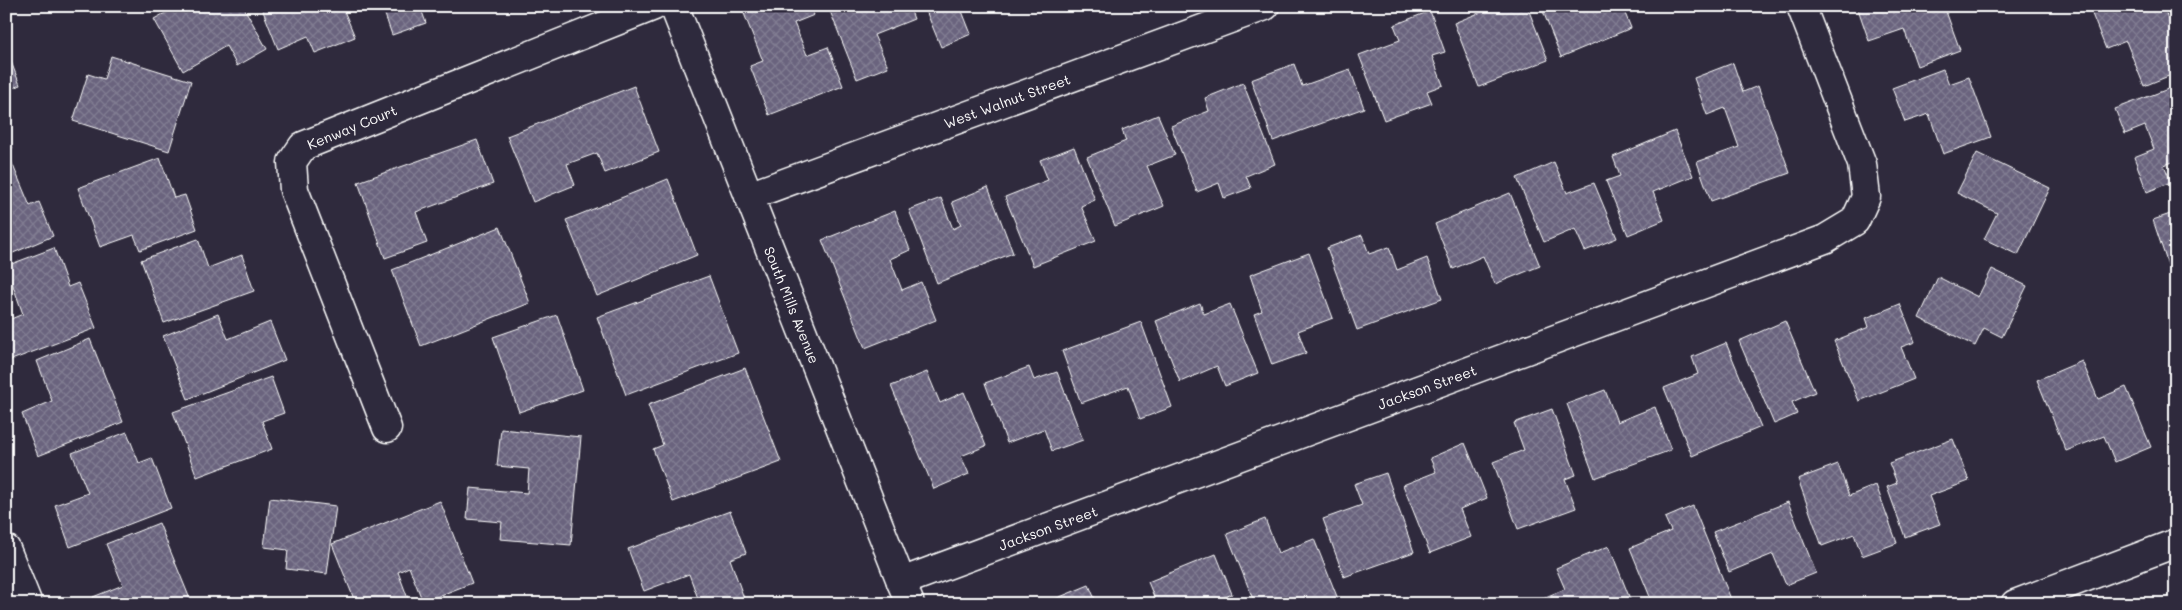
<svg xmlns="http://www.w3.org/2000/svg" width="2182" height="610" font-family="Mali,sans-serif">
  <defs>
    <pattern id="building-cross-hatch" width="8" height="8" patternUnits="userSpaceOnUse" patternTransform="scale(1.25)"><rect width="8" height="8" fill="#6a647e"/><path d="M0 0l8 8M0 8l8-8" fill="none" stroke="#807b91"/></pattern>
  </defs>
  <rect width="100%" height="100%" fill="#2f2a3d"/>
  <filter id="ink" filterUnits="userSpaceOnUse"><feTurbulence type="fractalNoise" baseFrequency=".02" numOctaves="2"/><feDisplacementMap in="SourceGraphic" scale="10" xChannelSelector="R" yChannelSelector="G"/><feConvolveMatrix kernelMatrix="1 2 1 2 8 2 1 2 1" color-interpolation-filters="sRGB"/></filter>
  <g filter="url(#ink)">
    <!-- building -->
    <g fill="url(#building-cross-hatch)" stroke="#fff">
      <polygon points="178,6 243,6 267,49 237,66 226,46 183,71 154,19"/>
      <polygon points="261,6 342,6 355,37 315,53 308,36 278,49"/>
      <polygon points="351,6 370,6 353,12"/>
      <polygon points="382,6 420,6 426,23 392,35"/>
      <polygon points="455,6 468,6 457,10"/>
      <polygon points="741,6 810,6 814,15 794,23 807,55 828,47 843,86 769,115 750,66 763,61"/>
      <polygon points="828,6 909,6 914,19 874,35 888,67 857,79"/>
      <polygon points="924,6 960,6 971,34 941,47"/>
      <polygon points="1487,6 1527,6 1548,60 1479,87 1454,23 1489,9"/>
      <polygon points="1541,6 1622,6 1631,28 1561,57"/>
      <polygon points="1633,6 1651,6 1636,12"/>
      <polygon points="1857,6 1944,6 1960,50 1917,66 1904,29 1869,41"/>
      <polygon points="2111,6 2163,6 2176,37 2176,73 2144,86 2126,41 2106,49 2092,14"/>
      <polygon points="1430,11 1445,52 1432,56 1443,85 1427,91 1432,103 1384,120 1359,55 1400,40 1394,25"/>
      <polygon points="8,54 20,85 6,91 6,55"/>
      <polygon points="111,56 191,81 169,151 73,121 88,74 104,79"/>
      <polygon points="1733,63 1743,92 1758,86 1790,173 1711,201 1697,162 1739,147 1725,108 1707,115 1694,78"/>
      <polygon points="1294,64 1302,86 1350,69 1364,108 1273,141 1251,80"/>
      <polygon points="1943,69 1949,84 1969,77 1991,137 1943,154 1929,114 1905,122 1892,88"/>
      <polygon points="1243,83 1275,164 1246,176 1251,188 1224,198 1219,183 1197,192 1171,126 1209,111 1205,98"/>
      <polygon points="634,86 659,152 605,173 597,153 567,164 575,185 533,202 507,136"/>
      <polygon points="2176,86 2176,161 2164,165 2171,182 2147,192 2134,157 2154,149 2145,126 2125,134 2115,109"/>
      <polygon points="1158,115 1175,155 1147,166 1164,206 1115,226 1087,157 1126,141 1122,130"/>
      <polygon points="6,131 13,148 6,150"/>
      <polygon points="1675,131 1693,176 1653,192 1664,220 1628,235 1606,181 1620,176 1613,157"/>
      <polygon points="477,140 493,184 416,212 427,243 385,258 358,182"/>
      <polygon points="1074,147 1095,200 1081,206 1096,241 1033,266 1005,197 1048,180 1040,160"/>
      <polygon points="1977,153 2050,188 2018,255 1984,239 1997,213 1957,193"/>
      <polygon points="9,156 30,206 39,202 53,236 6,256 6,157"/>
      <polygon points="160,158 174,198 185,195 197,229 140,250 134,235 100,247 78,188"/>
      <polygon points="1554,162 1567,193 1594,183 1617,238 1585,251 1575,229 1544,242 1517,178"/>
      <polygon points="668,179 697,255 597,296 566,220"/>
      <polygon points="988,187 1013,253 937,283 909,210 941,198 953,229 961,225 952,202"/>
      <polygon points="1510,193 1540,266 1495,284 1483,256 1453,269 1435,224"/>
      <polygon points="895,211 910,250 890,259 902,290 921,282 936,320 865,348 822,240"/>
      <polygon points="2176,212 2176,279 2173,280 2153,220"/>
      <polygon points="500,227 530,303 421,346 392,270"/>
      <polygon points="1362,235 1369,254 1389,247 1397,270 1427,258 1442,299 1357,330 1327,248"/>
      <polygon points="198,239 208,268 242,255 254,291 164,323 141,260"/>
      <polygon points="54,248 68,287 78,283 96,328 6,362 6,321 23,314 6,266"/>
      <polygon points="1309,253 1333,318 1298,331 1306,353 1272,365 1254,314 1262,311 1250,275"/>
      <polygon points="1992,269 2027,286 2002,337 1984,328 1975,346 1919,318 1938,277 1978,297"/>
      <polygon points="709,276 738,353 626,395 597,317"/>
      <polygon points="1200,303 1204,314 1230,304 1258,373 1225,386 1217,366 1180,382 1156,321"/>
      <polygon points="1900,304 1915,342 1901,347 1914,379 1859,401 1834,341 1869,327 1866,318"/>
      <polygon points="218,314 228,339 270,322 285,360 188,399 163,336"/>
      <polygon points="557,315 583,390 519,412 493,337"/>
      <polygon points="1785,321 1815,392 1792,402 1797,414 1774,424 1739,341"/>
      <polygon points="1141,322 1172,407 1140,419 1128,386 1081,403 1062,351"/>
      <polygon points="90,339 123,422 38,456 22,414 52,401 37,361"/>
      <polygon points="1726,343 1761,427 1692,456 1664,388 1698,374 1692,357"/>
      <polygon points="2082,361 2098,399 2126,387 2151,447 2115,462 2104,436 2066,451 2037,380"/>
      <polygon points="1029,367 1034,380 1057,372 1083,440 1052,451 1044,429 1007,443 985,383"/>
      <polygon points="745,368 781,462 673,502 653,449 663,445 648,405"/>
      <polygon points="927,372 940,403 964,392 986,446 961,456 969,474 934,489 891,386"/>
      <polygon points="271,377 284,413 262,421 272,449 197,477 173,412"/>
      <polygon points="1605,390 1617,422 1655,407 1671,450 1595,478 1567,404"/>
      <polygon points="1552,409 1576,475 1565,479 1576,508 1518,529 1493,462 1524,450 1514,423"/>
      <polygon points="501,429 581,437 571,545 500,539 502,522 467,519 470,488 527,493 529,469 497,466"/>
      <polygon points="127,432 139,463 152,458 171,508 70,547 55,505 88,493 72,453"/>
      <polygon points="1953,439 1969,481 1929,496 1940,524 1905,537 1887,487 1897,483 1889,463"/>
      <polygon points="1465,443 1487,498 1460,509 1471,537 1430,553 1403,485 1436,472 1430,458"/>
      <polygon points="1838,464 1849,496 1876,485 1897,543 1862,556 1854,534 1822,546 1798,479"/>
      <polygon points="1386,473 1414,552 1344,577 1323,519 1362,505 1354,484"/>
      <polygon points="270,498 336,506 327,574 286,569 288,550 264,547"/>
      <polygon points="440,501 472,583 423,602 409,567 398,572 410,604 356,604 332,544"/>
      <polygon points="1788,502 1816,573 1786,585 1773,554 1729,572 1713,532"/>
      <polygon points="1693,506 1733,604 1653,604 1630,548 1671,531 1665,518"/>
      <polygon points="730,511 746,553 730,559 746,604 700,604 689,574 644,591 628,549"/>
      <polygon points="1265,519 1278,553 1314,539 1338,599 1325,604 1255,604 1227,534"/>
      <polygon points="159,523 192,604 96,604 93,597 123,585 106,544"/>
      <polygon points="1609,546 1632,604 1545,604 1543,598 1565,589 1556,568"/>
      <polygon points="1216,554 1232,594 1208,604 1157,604 1148,582"/>
      <polygon points="1089,585 1097,604 1057,604 1055,599"/>
      <polygon points="1140,597 1142,604 1123,604"/>
    </g>
    <g fill="none" stroke-linecap="round" stroke-linejoin="round">
      <defs>
        <g id="minor">
          <polyline points="749,196 1265,6"/>
          <polyline points="387,428 294,190 292,162 303,146 654,6"/>
          <polyline points="6,549 28,604"/>
          <polyline points="901,582 1825,239 1855,221 1866,197 1862,164 1801,6"/>
        </g>
        <polyline id="tertiary" points="674,6 910,604"/>
        <polyline id="secondary" points="2015,604 2176,543"/>
      </defs>
      <!-- minor casing -->
      <use href="#minor" stroke="#fff" stroke-width="31"/>
      <!-- tertiary casing -->
      <use href="#tertiary" stroke="#fff" stroke-width="31"/>
      <!-- secondary casing -->
      <use href="#secondary" stroke="#fff" stroke-width="31"/>
      <!-- minor -->
      <use href="#minor" stroke="#2f2a3d" stroke-width="28"/>
      <!-- tertiary -->
      <use href="#tertiary" stroke="#2f2a3d" stroke-width="28"/>
      <!-- secondary -->
      <use href="#secondary" stroke="#2f2a3d" stroke-width="28"/>
    </g>
  </g>
  <g text-anchor="middle" dominant-baseline="central" stroke-width="4" stroke-linejoin="round" paint-order="stroke">
    <!-- street labels -->
    <g font-size="14" fill="#fff" stroke="#2f2a3d">
      <text transform="translate(1007 101) rotate(-20)">West Walnut Street</text>
      <text transform="translate(352 127) rotate(-22)">Kenway Court</text>
      <text transform="translate(792 305) rotate(68)">South Mills Avenue</text>
      <text transform="translate(1427 387) rotate(-20)">Jackson Street</text>
      <text transform="translate(1048 528) rotate(-20)">Jackson Street</text>
    </g>
  </g>
  <!-- margin -->
  <rect width="2182" height="610" fill="none" stroke="#2f2a3d" stroke-width="25"/>
  <rect x="12" y="12" width="2157" height="585" fill="none" stroke="#fff" stroke-width="2" filter="url(#ink)"/>
</svg>
